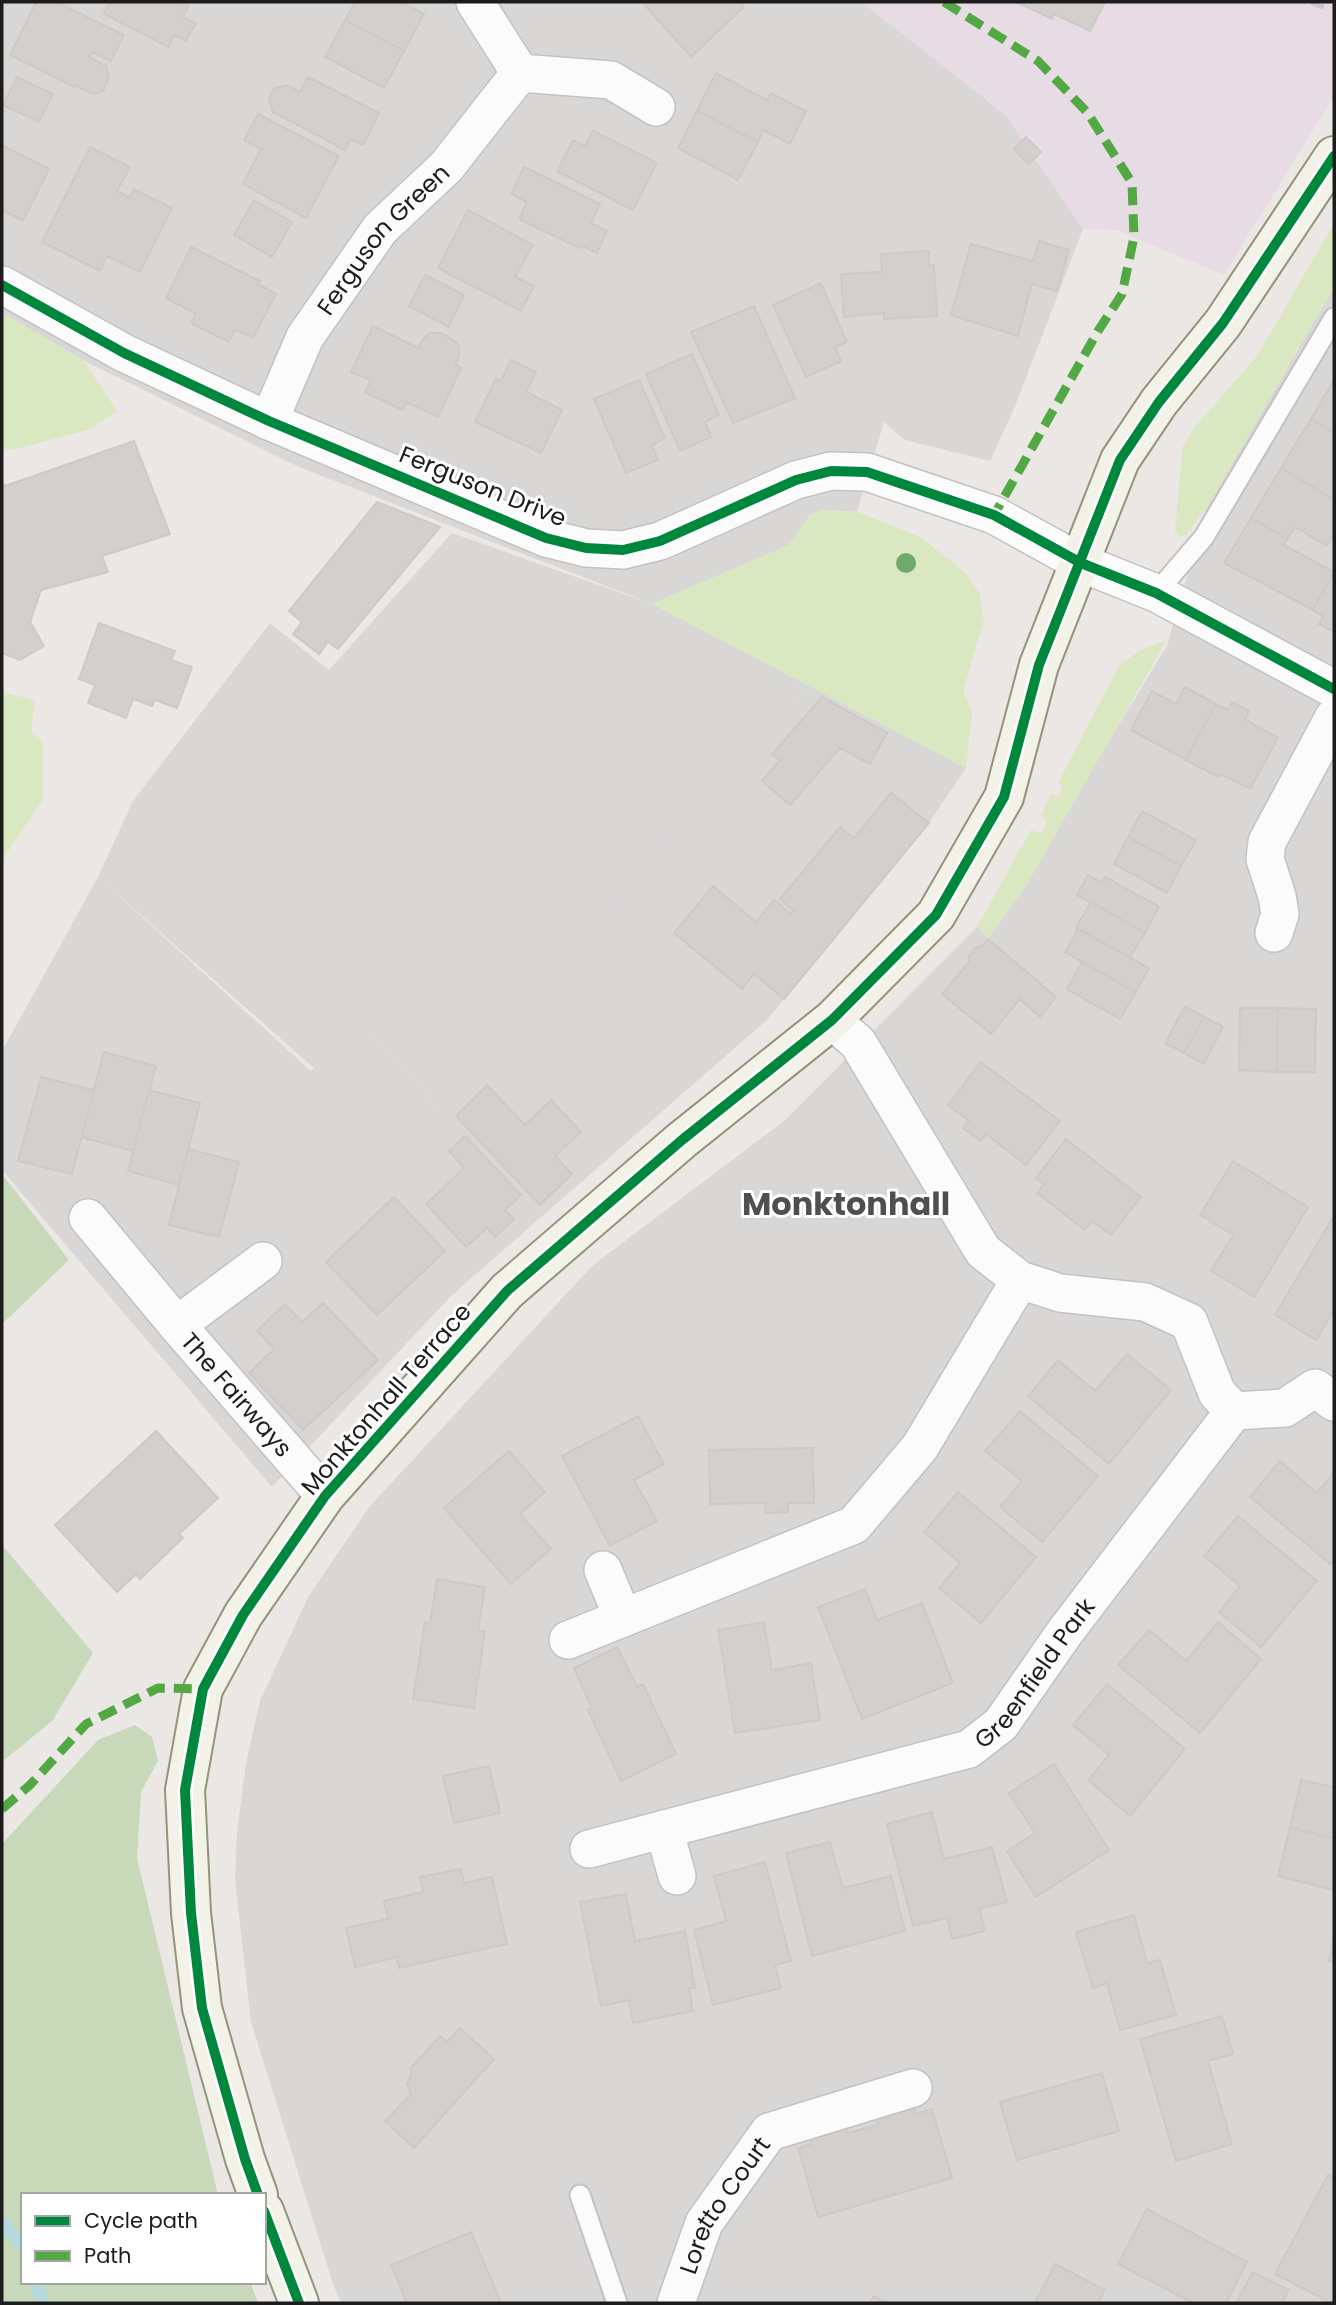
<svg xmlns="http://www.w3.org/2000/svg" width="1336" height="2305" font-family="Poppins,sans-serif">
  <rect width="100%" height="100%" fill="#eae7e4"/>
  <!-- residential -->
  <g fill="#d9d7d6">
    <polygon points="2,2 862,2 1006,115 1083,229 1016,404 990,461 905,440 884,422 857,512 825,510 811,514 789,545 652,604 299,467 83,360 2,313"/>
    <polygon points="1334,287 1334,2303 341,2303 333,2284 251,2022 235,1879 237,1832 246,1763 260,1701 308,1597 370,1506 592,1266 784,1121 977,927 989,937 1167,646 1206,509"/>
    <polygon points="810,685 966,768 929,823 767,1020 452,1295 272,1487 2,1170 2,1051 98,877 311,1071 367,1030 439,1108"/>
  </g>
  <!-- industrial -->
  <polygon fill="#e8dce4" points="862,2 1334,2 1334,96 1224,275 1116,230 1083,229 1006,115"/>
  <!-- religious -->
  <polygon fill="#d8d7d6" points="452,533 652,604 810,685 529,1009 439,1108 367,1030 316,1070 98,877 133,801 270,623 329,670"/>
  <!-- grass -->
  <g fill="#dae8c1">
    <polygon points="1334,223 1334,287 1206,509 1185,536 1179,536 1175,531 1183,445 1195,427 1258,355"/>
    <polygon points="2,313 83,360 117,411 88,430 11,450 2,448"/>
    <polygon points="825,510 857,512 920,537 964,571 979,592 984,620 963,691 972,712 966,768 652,604 789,545 811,514"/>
    <path d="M1166,641L1026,886L988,939L977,927L1031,830L1041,833L1047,822L1041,815L1051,794L1058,796L1063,786L1058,783L1118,668C1133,653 1146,646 1166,641Z"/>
    <polygon points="2,692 35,700 31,730 43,742 43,799 2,860"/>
  </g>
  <!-- forest -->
  <g fill="#c7d9b9">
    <polygon points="2,1174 69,1260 2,1324"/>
    <polygon points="2,1545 93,1653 53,1720 2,1762"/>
    <polygon points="135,1725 152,1737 158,1761 141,1792 137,1858 218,2195 23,2195 23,2282 250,2282 258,2303 2,2303 2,1844 98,1740"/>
  </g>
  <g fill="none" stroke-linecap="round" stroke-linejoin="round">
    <!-- stream -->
    <g stroke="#b6d9de" stroke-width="14">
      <polyline points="2,2223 23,2245"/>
      <polyline points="36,2282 43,2303"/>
    </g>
  </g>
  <!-- building -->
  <g fill="#d2cfcd" stroke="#cdc9c5" stroke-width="2">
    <polygon points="36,2 57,2 124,35 111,61 92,52 89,57 106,66 109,78 103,91 93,94 75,85 74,87 10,55"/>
    <polygon points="110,2 179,2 188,6 183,17 196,23 186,41 174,35 168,47 104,14"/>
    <polygon points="355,2 401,2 424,14 404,51 345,20"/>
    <polygon points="642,2 740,2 744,7 691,57"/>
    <polygon points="1016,2 1105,2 1090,31 1054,14 1052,19"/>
    <polygon points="345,20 404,51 384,88 325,57"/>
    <polygon points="716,73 767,100 771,93 806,111 790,144 763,130 758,142 697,111"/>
    <polygon points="17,77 53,94 39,122 3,105"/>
    <polygon points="308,77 379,113 363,145 351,139 345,150 273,112 269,99 274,88 288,85 300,92"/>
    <polygon points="697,111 758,142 738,180 678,148"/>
    <polygon points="258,114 339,156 306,218 243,184 261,149 244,140"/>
    <polygon points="593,131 657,163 633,210 557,171 573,140 585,146"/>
    <polygon points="1026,137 1041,152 1029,164 1014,149"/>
    <polygon points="2,145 49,169 23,221 2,210"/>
    <polygon points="90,147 130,167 117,191 130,198 134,189 172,208 140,272 107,256 100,271 42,242"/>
    <polygon points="524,167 600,204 591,223 607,231 597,253 580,245 579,248 519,219 527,202 511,194"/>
    <polygon points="254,200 292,222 272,257 234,235"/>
    <polygon points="468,210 533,245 515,277 534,286 521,311 438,268"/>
    <polygon points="1039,241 1069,250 1057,291 1032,284 1018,336 951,315 971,244 1033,261"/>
    <polygon points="191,247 260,281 258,284 276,294 253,338 235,330 229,342 191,323 196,314 166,298"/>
    <polygon points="929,251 929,266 934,265 937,316 884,319 884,313 844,317 841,274 882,272 881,254"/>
    <polygon points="425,275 464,295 448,327 409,306"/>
    <polygon points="821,283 847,342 835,347 841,361 806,377 773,305"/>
    <polygon points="754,306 795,398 733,423 691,332"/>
    <polygon points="373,326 418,348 424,338 430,333 441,333 455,341 459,346 459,356 455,364 461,368 438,417 406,402 402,410 365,392 371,380 351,372"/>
    <polygon points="692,354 719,415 705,422 711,437 680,451 646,374"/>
    <polygon points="511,360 536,372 526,392 562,410 541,453 475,422 496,378 501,381"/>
    <polygon points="639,380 665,438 652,445 658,460 626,473 594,399"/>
    <polygon points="1334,380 1334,433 1311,419"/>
    <polygon points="1311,419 1334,433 1334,500 1281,468"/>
    <polygon points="134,441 170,534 102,556 108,572 41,590 30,622 44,646 20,660 2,653 2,483 5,486"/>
    <polygon points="1281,468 1334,500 1334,534 1327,546 1295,527 1287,539 1251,518"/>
    <polygon points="377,502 440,527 338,649 328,642 319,654 293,634 302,622 289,611"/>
    <polygon points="1251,518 1287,539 1284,545 1334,572 1313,610 1224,563"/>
    <polygon points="1334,572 1334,632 1319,624 1323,616 1313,610"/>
    <polygon points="99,623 175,651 171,660 192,667 177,708 155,700 152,706 133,699 126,718 88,703 95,685 79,679"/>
    <polygon points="1185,687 1216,704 1186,760 1131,730 1152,691 1176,704"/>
    <polygon points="822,697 887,733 870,764 840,748 790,805 762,781 780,760 772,754"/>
    <polygon points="1232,702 1249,711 1245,719 1278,738 1250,789 1220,774 1218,777 1186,760 1216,704 1228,710"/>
    <polygon points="891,793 929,823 784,999 754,974 742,989 674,933 713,886 756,922 774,900 791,914 794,911 780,899 840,827 854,838"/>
    <polygon points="1142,811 1196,840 1181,866 1128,837"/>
    <polygon points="1128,837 1181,866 1167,893 1114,864"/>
    <polygon points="1088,875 1102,883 1105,877 1159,907 1145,933 1077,895"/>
    <polygon points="1091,902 1145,933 1130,957 1076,928"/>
    <polygon points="1078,929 1149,968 1136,992 1065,952"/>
    <polygon points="988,939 1056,997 1040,1017 1020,999 991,1034 942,994 969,962 969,956 976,947 982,947"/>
    <polygon points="1082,962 1136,992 1120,1019 1067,989"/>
    <polygon points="1185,1006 1204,1017 1184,1053 1165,1043"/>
    <polygon points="1240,1008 1278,1008 1277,1072 1239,1070"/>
    <polygon points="1278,1008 1316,1009 1315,1072 1277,1072"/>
    <polygon points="1204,1017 1223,1027 1204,1064 1184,1053"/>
    <polygon points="104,1052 156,1066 133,1151 81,1137"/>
    <polygon points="981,1062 1060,1121 1026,1165 986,1134 981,1141 963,1128 969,1121 948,1105"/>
    <polygon points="41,1077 94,1090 72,1174 18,1161"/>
    <polygon points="487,1085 525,1125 551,1100 581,1132 555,1156 572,1174 540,1205 456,1116"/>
    <polygon points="149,1090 200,1103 179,1185 128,1171"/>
    <polygon points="465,1136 521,1195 505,1210 514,1219 495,1237 487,1228 466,1247 426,1204 464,1168 449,1151"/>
    <polygon points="1066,1139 1141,1197 1111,1235 1092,1221 1085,1230 1037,1193 1044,1184 1036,1178"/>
    <polygon points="188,1149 239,1162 219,1237 169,1225"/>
    <polygon points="1233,1161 1308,1207 1254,1297 1211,1271 1233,1235 1200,1215"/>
    <polygon points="394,1197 445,1251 377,1315 326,1262"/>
    <polygon points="1332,1219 1334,1220 1334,1310 1316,1340 1275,1315"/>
    <polygon points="323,1303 378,1360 303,1430 249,1373 274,1349 257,1331 285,1304 302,1322"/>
    <polygon points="1127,1354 1171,1390 1109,1464 1028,1396 1058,1360 1095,1391"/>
    <polygon points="1020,1411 1098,1476 1042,1542 1000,1507 1022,1481 985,1451"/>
    <polygon points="638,1416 664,1464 634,1480 657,1521 610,1546 562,1456"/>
    <polygon points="156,1431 218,1498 179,1534 183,1538 140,1579 136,1574 117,1592 55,1525"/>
    <polygon points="813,1448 814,1503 788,1503 788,1512 765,1513 765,1503 710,1504 709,1450"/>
    <polygon points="509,1451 545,1492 520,1514 551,1549 511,1584 444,1508"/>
    <polygon points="1280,1461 1317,1493 1334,1472 1334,1560 1330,1564 1250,1497"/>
    <polygon points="958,1492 1036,1557 981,1623 939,1588 960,1563 924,1532"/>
    <polygon points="1238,1516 1317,1581 1261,1647 1219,1612 1240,1586 1204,1556"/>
    <polygon points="437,1579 485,1587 478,1631 485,1631 474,1708 413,1699 425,1622 430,1623"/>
    <polygon points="865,1589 877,1620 922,1603 953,1683 862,1719 818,1607"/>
    <polygon points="764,1622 772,1670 811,1663 820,1720 735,1733 718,1630"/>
    <polygon points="1218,1622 1261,1659 1200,1733 1118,1665 1149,1630 1186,1661"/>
    <polygon points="617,1647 637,1687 643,1684 676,1754 621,1781 588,1710 592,1708 574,1668"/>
    <polygon points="1107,1684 1185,1749 1130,1816 1088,1780 1109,1755 1073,1725"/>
    <polygon points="1054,1764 1109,1850 1036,1897 1007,1851 1035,1833 1009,1793"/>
    <polygon points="489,1766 500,1813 454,1823 443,1776"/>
    <polygon points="1301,1780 1334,1787 1334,1838 1290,1828"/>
    <polygon points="932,1812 944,1859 992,1847 1007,1902 979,1909 985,1931 952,1939 947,1918 913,1926 887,1824"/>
    <polygon points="1290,1828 1334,1838 1334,1890 1278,1876"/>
    <polygon points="830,1842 843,1888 891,1876 905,1931 812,1956 786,1853"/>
    <polygon points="765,1862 791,1961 775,1965 781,1988 713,2005 694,1930 726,1921 714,1876"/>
    <polygon points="461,1869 464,1883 492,1877 507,1944 399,1968 397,1957 355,1967 346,1928 388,1919 384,1901 423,1892 420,1877"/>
    <polygon points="626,1894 635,1941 685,1931 695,1988 689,1988 693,2011 633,2023 629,2000 601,2006 580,1902"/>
    <polygon points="1134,1915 1147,1963 1160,1960 1176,2015 1120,2030 1107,1983 1093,1988 1076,1932"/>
    <polygon points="1334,1937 1334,1962 1329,1961"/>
    <polygon points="1222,2016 1233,2054 1208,2061 1232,2144 1176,2161 1140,2039"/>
    <polygon points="460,2028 494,2059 414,2148 385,2121 411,2094 407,2085 412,2072 410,2069 440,2036 447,2042"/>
    <polygon points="1102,2073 1119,2131 1017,2160 1000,2102"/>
    <polygon points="912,2100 916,2114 932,2109 952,2178 818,2217 798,2148 812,2144 808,2131 844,2120 848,2133 878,2125 874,2112"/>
    <polygon points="1328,2175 1334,2178 1334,2298 1331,2303 1275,2274"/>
    <polygon points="1147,2209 1247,2262 1226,2303 1193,2303 1118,2264"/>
    <polygon points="471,2232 501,2303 407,2303 391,2265"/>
    <polygon points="1055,2264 1105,2290 1098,2303 1035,2303"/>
    <polygon points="1253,2272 1289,2290 1282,2303 1236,2303"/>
    <polygon points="874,2296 887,2303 870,2303"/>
  </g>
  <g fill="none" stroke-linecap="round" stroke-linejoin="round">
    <defs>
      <g id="service">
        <polyline points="1156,593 1204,537 1334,318"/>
        <polyline points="580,2195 617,2303"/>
      </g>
      <g id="minor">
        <polyline points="475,2 520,73 611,80 656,107"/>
        <polyline points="2,285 124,353 269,421 546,538 586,548 623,550 660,541 796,480 831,471 867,472 994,515 1081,563 1156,593 1334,689"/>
        <path id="s1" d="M269,421L305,337L380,229L446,167L520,73"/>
        <polyline points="1274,933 1280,914 1277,896 1265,859 1267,842 1334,717"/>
        <polyline points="832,1020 858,1043 983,1251 1020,1280 1060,1293 1145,1302 1189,1322 1217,1393 1234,1411 1285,1408 1315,1388 1334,1402"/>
        <path id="s2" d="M88,1218L177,1325L325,1496"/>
        <polyline points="177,1325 263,1261"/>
        <polyline points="603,1570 623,1618"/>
        <polyline points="568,1640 854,1525 920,1447 1020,1280"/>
        <polyline points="664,1829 677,1876"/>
        <path id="s3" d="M589,1849L969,1749L1001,1724L1065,1632L1234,1411"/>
        <path id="s4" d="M676,2303L704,2223L769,2132L913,2088"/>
      </g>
      <g id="secondary">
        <polyline points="258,2195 245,2159 202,2008 191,1913 185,1790 203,1689 243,1615 325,1496 507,1291 682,1140 832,1020 936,915 1004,797 1039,665 1120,460 1159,402 1223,323 1334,156"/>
        <polyline points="264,2211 299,2303"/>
      </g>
    </defs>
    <!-- service casing -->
    <use href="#service" stroke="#c3c2c0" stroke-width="23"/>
    <!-- minor casing -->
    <use href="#minor" stroke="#c3c2c0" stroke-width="40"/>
    <!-- secondary casing -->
    <use href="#secondary" stroke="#94937c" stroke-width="42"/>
    <!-- service -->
    <use href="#service" stroke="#fcfbfb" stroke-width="19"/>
    <!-- minor -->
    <use href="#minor" stroke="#fcfbfb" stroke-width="37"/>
    <!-- secondary -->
    <use href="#secondary" stroke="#f2f2e9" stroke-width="38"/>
    <!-- rail -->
    <polyline stroke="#c9c8c8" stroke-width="5" stroke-dasharray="14 14" stroke-linecap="butt" points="1311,2 1334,12"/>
    <!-- quiet -->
    <g stroke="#52a943" stroke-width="9" stroke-dasharray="18 9" stroke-linecap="butt">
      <polyline points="944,2 1038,61 1087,112 1132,183 1134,237 1122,294 1098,331 994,515"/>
      <polyline points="2,1809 30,1785 86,1724 158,1688 203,1689"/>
    </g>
    <defs>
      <g id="cycleway">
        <polyline points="2,285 124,353 269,421 546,538 586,548 623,550 660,541 796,480 831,471 867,472 994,515 1081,563 1156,593 1334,689"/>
        <polyline points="258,2195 245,2159 202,2008 191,1913 185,1790 203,1689 243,1615 325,1496 507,1291 682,1140 832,1020 936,915 1004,797 1039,665 1120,460 1159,402 1223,323 1334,156"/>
        <polyline points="264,2211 299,2303"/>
      </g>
    </defs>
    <!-- cycleway casing -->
    <use href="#cycleway" stroke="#fff" stroke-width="15"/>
    <!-- cycleway -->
    <use href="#cycleway" stroke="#00873e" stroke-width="10"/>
  </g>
  <!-- trees -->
  <circle fill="#6faa6d" cx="906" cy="563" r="10"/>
  <g text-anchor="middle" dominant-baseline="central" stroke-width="6" stroke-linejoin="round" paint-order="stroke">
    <!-- street labels -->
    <g font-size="24" fill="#1c1c1c" stroke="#fff">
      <text stroke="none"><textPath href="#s1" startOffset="217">Ferguson Green</textPath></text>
      <text transform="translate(483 486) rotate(22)">Ferguson Drive</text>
      <text stroke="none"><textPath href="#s2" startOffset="231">The Fairways</textPath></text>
      <text transform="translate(386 1399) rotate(-49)">Monktonhall Terrace</text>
      <text stroke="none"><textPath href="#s3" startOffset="494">Greenfield Park</textPath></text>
      <text stroke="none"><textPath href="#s4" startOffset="110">Loretto Court</textPath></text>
    </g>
    <!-- district labels -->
    <g font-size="32" font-weight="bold" fill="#4f4f4f" stroke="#fff">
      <text x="846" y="1203">Monktonhall</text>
    </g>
  </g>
  <!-- border -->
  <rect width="1336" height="2305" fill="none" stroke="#1c1c1c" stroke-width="7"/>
  <!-- legend -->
  <rect x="21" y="2193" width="245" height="91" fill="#ffffff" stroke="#a4a4a4" stroke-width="2"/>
  <rect x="35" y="2216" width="35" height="10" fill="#00873e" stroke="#a4a4a4" stroke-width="2"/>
  <text x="84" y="2228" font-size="21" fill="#1c1c1c">Cycle path</text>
  <rect x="35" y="2251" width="35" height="10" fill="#52a943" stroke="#a4a4a4" stroke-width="2"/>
  <text x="84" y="2263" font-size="21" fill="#1c1c1c">Path</text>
</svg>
